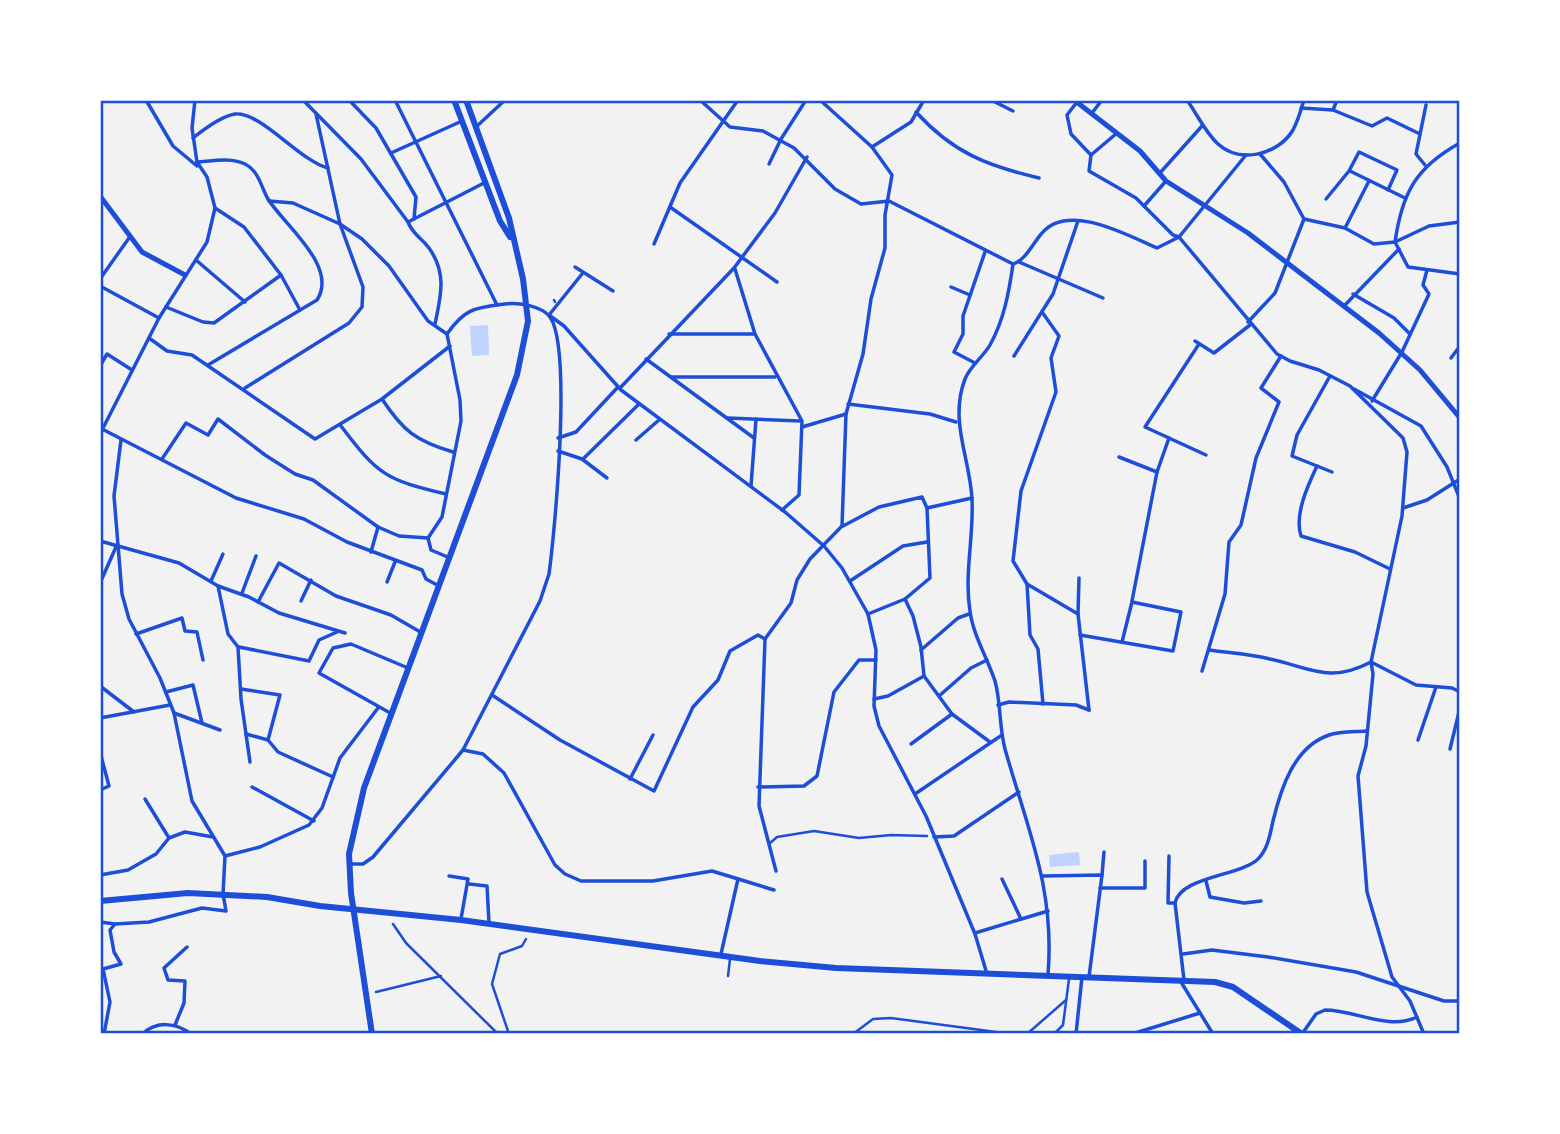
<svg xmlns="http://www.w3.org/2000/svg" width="1560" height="1134" font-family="'Space Grotesk',sans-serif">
  <rect width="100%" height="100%" fill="#f2f2f2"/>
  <!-- water -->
  <g fill="#bfd3fe">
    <polygon points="488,325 489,355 472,356 470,326"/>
    <polygon points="1079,852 1080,865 1050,867 1049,855"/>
  </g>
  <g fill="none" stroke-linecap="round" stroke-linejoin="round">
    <!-- pedestrian -->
    <g stroke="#1d4ed8" stroke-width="2.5">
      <polyline points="554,300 555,302"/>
      <polyline points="769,844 777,837 814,831 859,838 891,835 927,836"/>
      <polyline points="393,924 406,943 498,1034"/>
      <polyline points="728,976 730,959"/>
      <polyline points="376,992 441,976"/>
      <polyline points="509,1034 492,984 500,954 522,946 526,939"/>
      <polyline points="853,1034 873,1019 891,1018 1011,1034"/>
      <polyline points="1027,1034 1066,1000"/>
      <polyline points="1054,1034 1063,1025 1069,979"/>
    </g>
    <!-- minor -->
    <g stroke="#1d4ed8" stroke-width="3.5">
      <polyline points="146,100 173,146 197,166"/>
      <path d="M303,100L361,159L408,222C413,235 421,237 429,248C447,273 441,296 435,324"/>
      <polyline points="349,100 376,128 416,197 414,219"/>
      <polyline points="395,100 497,305"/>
      <path d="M700,100L730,127L763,131L794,148L835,189L861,204L889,201L1013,264C1026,260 1033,243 1042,233C1068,202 1127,235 1157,248L1179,237L1246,155"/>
      <polyline points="991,100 1013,111"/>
      <path d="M1187,100C1197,114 1205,132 1218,144C1240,164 1278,155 1293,130C1298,121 1301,110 1304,100"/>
      <polyline points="1077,102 1067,115 1071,134 1091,155 1089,171 1136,198 1173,235 1179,237 1277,354 1290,361 1319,370 1350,386 1403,438 1407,452 1402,516 1371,662 1373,674 1366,746 1358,776 1367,892 1392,977 1410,1001 1424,1034"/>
      <polyline points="1301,108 1333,110 1337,100"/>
      <polyline points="1333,110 1372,126 1387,118 1420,134"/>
      <path d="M916,112C953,153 988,166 1039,178"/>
      <polyline points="1092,113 1102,100"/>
      <polyline points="476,127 505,100"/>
      <path d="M193,138C203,130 222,116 235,114C260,111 300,161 328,168"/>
      <path d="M1460,143C1416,167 1402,193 1395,242L1408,267L1460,274"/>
      <polyline points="872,147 911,122 924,100"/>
      <polyline points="391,153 462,121"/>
      <polyline points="1260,154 1284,182 1304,219 1345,228 1374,244 1395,242 1429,226 1460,222"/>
      <polyline points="1091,155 1117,133"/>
      <path d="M197,162C212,161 230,157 245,164C259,171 261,187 268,199C283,224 339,266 317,300L208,365"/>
      <polyline points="769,164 781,139 806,100"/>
      <polyline points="1425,165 1416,154 1426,105"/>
      <polyline points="1350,171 1405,198"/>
      <polyline points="1159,174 1202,126"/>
      <polyline points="1326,199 1349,171 1359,152 1397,170 1388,190"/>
      <polyline points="269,201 293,203 340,224 362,239 389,266 428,321 447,334 460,400 461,421 442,517 428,538 431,550 450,558"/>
      <polyline points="1144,206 1166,181"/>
      <polyline points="670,207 777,282"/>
      <polyline points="408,222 484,183"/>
      <polyline points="1345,228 1369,181"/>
      <polyline points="654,244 680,183 738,100"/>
      <polyline points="196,260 245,302"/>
      <polyline points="1019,262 1103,298"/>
      <path d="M1013,264C1009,292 1004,320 990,345C983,357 970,366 965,379C949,421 970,458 972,499C974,536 964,574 970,611C973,635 987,657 995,681C1001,702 999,727 1005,749C1028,831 1055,888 1048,975"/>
      <polyline points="575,267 613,291"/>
      <polyline points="735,269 755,334 802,421 799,495 782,510"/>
      <polyline points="582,274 549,315 564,326 621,390 785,512 824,546 842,568 868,614 876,650 874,706 879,726 926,816 975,934 987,974"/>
      <polyline points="281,275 300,310"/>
      <polyline points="100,279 129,238"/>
      <polyline points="100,286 159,318"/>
      <polyline points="951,287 970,295"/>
      <polyline points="1353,294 1394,318 1410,334"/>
      <polyline points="1345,305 1399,249"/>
      <polyline points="166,307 203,322 214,323 281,275 244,227 215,208"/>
      <polyline points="1042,312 1059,336 1051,358 1056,392 1021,491 1013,561 1027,584 1078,614 1089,710"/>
      <polyline points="1248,322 1275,293 1304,219"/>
      <polyline points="669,334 754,334"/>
      <polyline points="149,338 167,351 192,355 315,439 382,399 450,346"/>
      <polyline points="1195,341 1214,353 1250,325"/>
      <polyline points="1199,344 1145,427 1206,455"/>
      <polyline points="1014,356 1053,294 1078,221"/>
      <polyline points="1451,358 1460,346"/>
      <polyline points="646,359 754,438"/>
      <polyline points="975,363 954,352 963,334 963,316 985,252"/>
      <polyline points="100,366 107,354 132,370"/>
      <polyline points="1330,376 1297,435 1292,456 1332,472"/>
      <polyline points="671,377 775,377"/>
      <polyline points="245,388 349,323 362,307 363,287 340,224 316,114"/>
      <polyline points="620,388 734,268 775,213 807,157"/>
      <polyline points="1354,389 1421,426 1447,467 1460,499"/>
      <path d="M382,399C403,431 416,441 453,452"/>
      <polyline points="1372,401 1402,352 1429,294 1423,285 1427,270"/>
      <polyline points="848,404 930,414 956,422"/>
      <polyline points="728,418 800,421"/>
      <path d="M341,426C378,475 386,480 446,494"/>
      <polyline points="802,427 846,414"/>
      <polyline points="102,429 236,498 304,519 347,542 422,570 426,579 439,586"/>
      <polyline points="100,434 159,318 207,242 215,208 207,177 197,162 192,128 195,100"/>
      <polyline points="558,438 576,432 618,387"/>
      <polyline points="636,440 659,420"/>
      <polyline points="558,451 582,459 607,478"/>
      <polyline points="1119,457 1157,472 1169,438"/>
      <polyline points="162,459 186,423 208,435 218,419 265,455 295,474 313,480 378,527 399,536 428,538"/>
      <polyline points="583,459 639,404"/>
      <path d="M1317,466C1308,485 1294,515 1301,536L1355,552L1390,569"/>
      <polyline points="751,486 756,419"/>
      <polyline points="927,508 972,498"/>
      <polyline points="1403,508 1427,500 1460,479"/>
      <polyline points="843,526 879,507 922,497 927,508 930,578 905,599 868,614"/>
      <polyline points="100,541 179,563 218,586 249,597 279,613 345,633"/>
      <polyline points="371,552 378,527"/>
      <polyline points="211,581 223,554"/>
      <polyline points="850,581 903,546 927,542"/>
      <polyline points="387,582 395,562"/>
      <polyline points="100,583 116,547"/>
      <polyline points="1027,584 1030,635 1038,649 1043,704"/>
      <polyline points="218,586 228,634 238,647 241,699 250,762"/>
      <polyline points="242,593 256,556"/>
      <polyline points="905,599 913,616 921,647 924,676 952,714 990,742"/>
      <polyline points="301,601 311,580"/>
      <polyline points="1132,601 1157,472"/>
      <polyline points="258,602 279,563 336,596 391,615 422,633"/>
      <polyline points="1078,614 1079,578"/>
      <polyline points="136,634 182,618 185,631 197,632 203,660"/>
      <polyline points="1080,635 1173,651 1181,612 1132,602 1122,642"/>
      <polyline points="239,647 309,661 319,640 337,632"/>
      <polyline points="921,650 958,618 969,614"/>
      <path d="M1209,650C1229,653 1250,654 1270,659C1311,668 1329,684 1371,662L1416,685L1452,688L1460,692"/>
      <polyline points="1202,671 1225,594 1229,542 1241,525 1256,458 1279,402 1261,388 1281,356"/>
      <polyline points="100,686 134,712"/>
      <polyline points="241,689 280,695 268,740 246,734"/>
      <polyline points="166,692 193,685 202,723"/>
      <polyline points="492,695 560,740 654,791 693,707 718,680 730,651 758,635 765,639"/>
      <polyline points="939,696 971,668 987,660"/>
      <polyline points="874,699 888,696 924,676"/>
      <polyline points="998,705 1009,702 1076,705 1089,710"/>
      <polyline points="174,713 220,730"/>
      <polyline points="392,714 319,673 333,648 351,644 408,668"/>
      <polyline points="100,718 170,705"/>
      <polyline points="268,740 278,752 333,777"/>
      <polyline points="1418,740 1436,687"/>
      <polyline points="911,744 952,714"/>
      <polyline points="1450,749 1460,708"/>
      <polyline points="463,750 483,754 504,773 555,865 565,874 581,881 653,881 712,871 774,890"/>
      <polyline points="100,752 109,786 100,790"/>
      <polyline points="630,779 653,735"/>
      <polyline points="252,787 314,821"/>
      <polyline points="758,787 804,786 817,776 834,692 859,660 876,660"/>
      <polyline points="915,794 1002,735"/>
      <polyline points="145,799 169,838"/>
      <polyline points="934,837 954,836 1019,792"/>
      <polyline points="225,856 260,847 309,825 322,808 340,758 378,708"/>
      <polyline points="1169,856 1168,903 1175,903"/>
      <path d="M350,864H363L373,857L463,750L540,601L549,574C555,530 572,348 550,317C542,306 518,302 505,304C475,308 465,308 447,334"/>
      <polyline points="776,871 759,806 765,639 791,603 797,580 810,559 842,526 846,414 863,354 871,299 885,248 885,215 892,175 872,147 820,100"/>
      <polyline points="100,875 128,870 156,854 169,838 185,832 213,837"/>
      <polyline points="1102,875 1104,852"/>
      <polyline points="449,876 468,879 461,919"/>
      <polyline points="1043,876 1102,875 1089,977"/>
      <polyline points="1002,879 1021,919"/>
      <polyline points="1206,881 1210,897 1244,903 1261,901"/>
      <polyline points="469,884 487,886 489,923"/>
      <polyline points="1100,888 1145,888 1145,861"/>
      <polyline points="100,922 115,924"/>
      <polyline points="975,933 1048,911"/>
      <polyline points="721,954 738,879"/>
      <polyline points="1183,954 1212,950 1268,957 1356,972 1444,1001 1460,1001"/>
      <path d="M1184,980L1175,903C1180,877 1238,876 1257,860C1268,850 1270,834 1273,821C1281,788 1294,747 1329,735C1340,731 1355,732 1366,731"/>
      <polyline points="1181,982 1213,1034"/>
      <polyline points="175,1025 184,1003 185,981 168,980 164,968 187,947"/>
      <polyline points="104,1034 110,1002 103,969 121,964 114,952 110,930 115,924 149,922 202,908 226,911 223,894 225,856 192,801 174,713 160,678 129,619 122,594 114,496 121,440"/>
      <path d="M142,1034C157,1021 175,1022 191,1034"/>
      <polyline points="1076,1034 1082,977"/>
      <polyline points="1132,1034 1200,1013"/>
      <path d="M1302,1034L1316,1014L1325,1010C1355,1010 1389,1031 1417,1017"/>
    </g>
    <!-- tertiary -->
    <g stroke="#1d4ed8" stroke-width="5">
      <polyline points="1074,100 1140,151 1166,181 1248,233 1379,333 1420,370 1460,418"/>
      <polyline points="100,196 142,252 185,275"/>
    </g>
    <!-- primary -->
    <g stroke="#1d4ed8" stroke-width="6">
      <polyline points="454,100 500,221 510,237"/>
      <polyline points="100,901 188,893 267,897 320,906 461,920 760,961 836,968 1215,982 1233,987 1302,1034"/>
      <polyline points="372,1034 351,893 349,854 364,788 517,375 528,321 523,279 509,218 466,100"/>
    </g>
  </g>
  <!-- border -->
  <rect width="1560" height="1134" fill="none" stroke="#ffffff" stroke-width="203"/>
  <rect x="102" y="102" width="1356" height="930" fill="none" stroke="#1d4ed8" stroke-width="2.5"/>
</svg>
